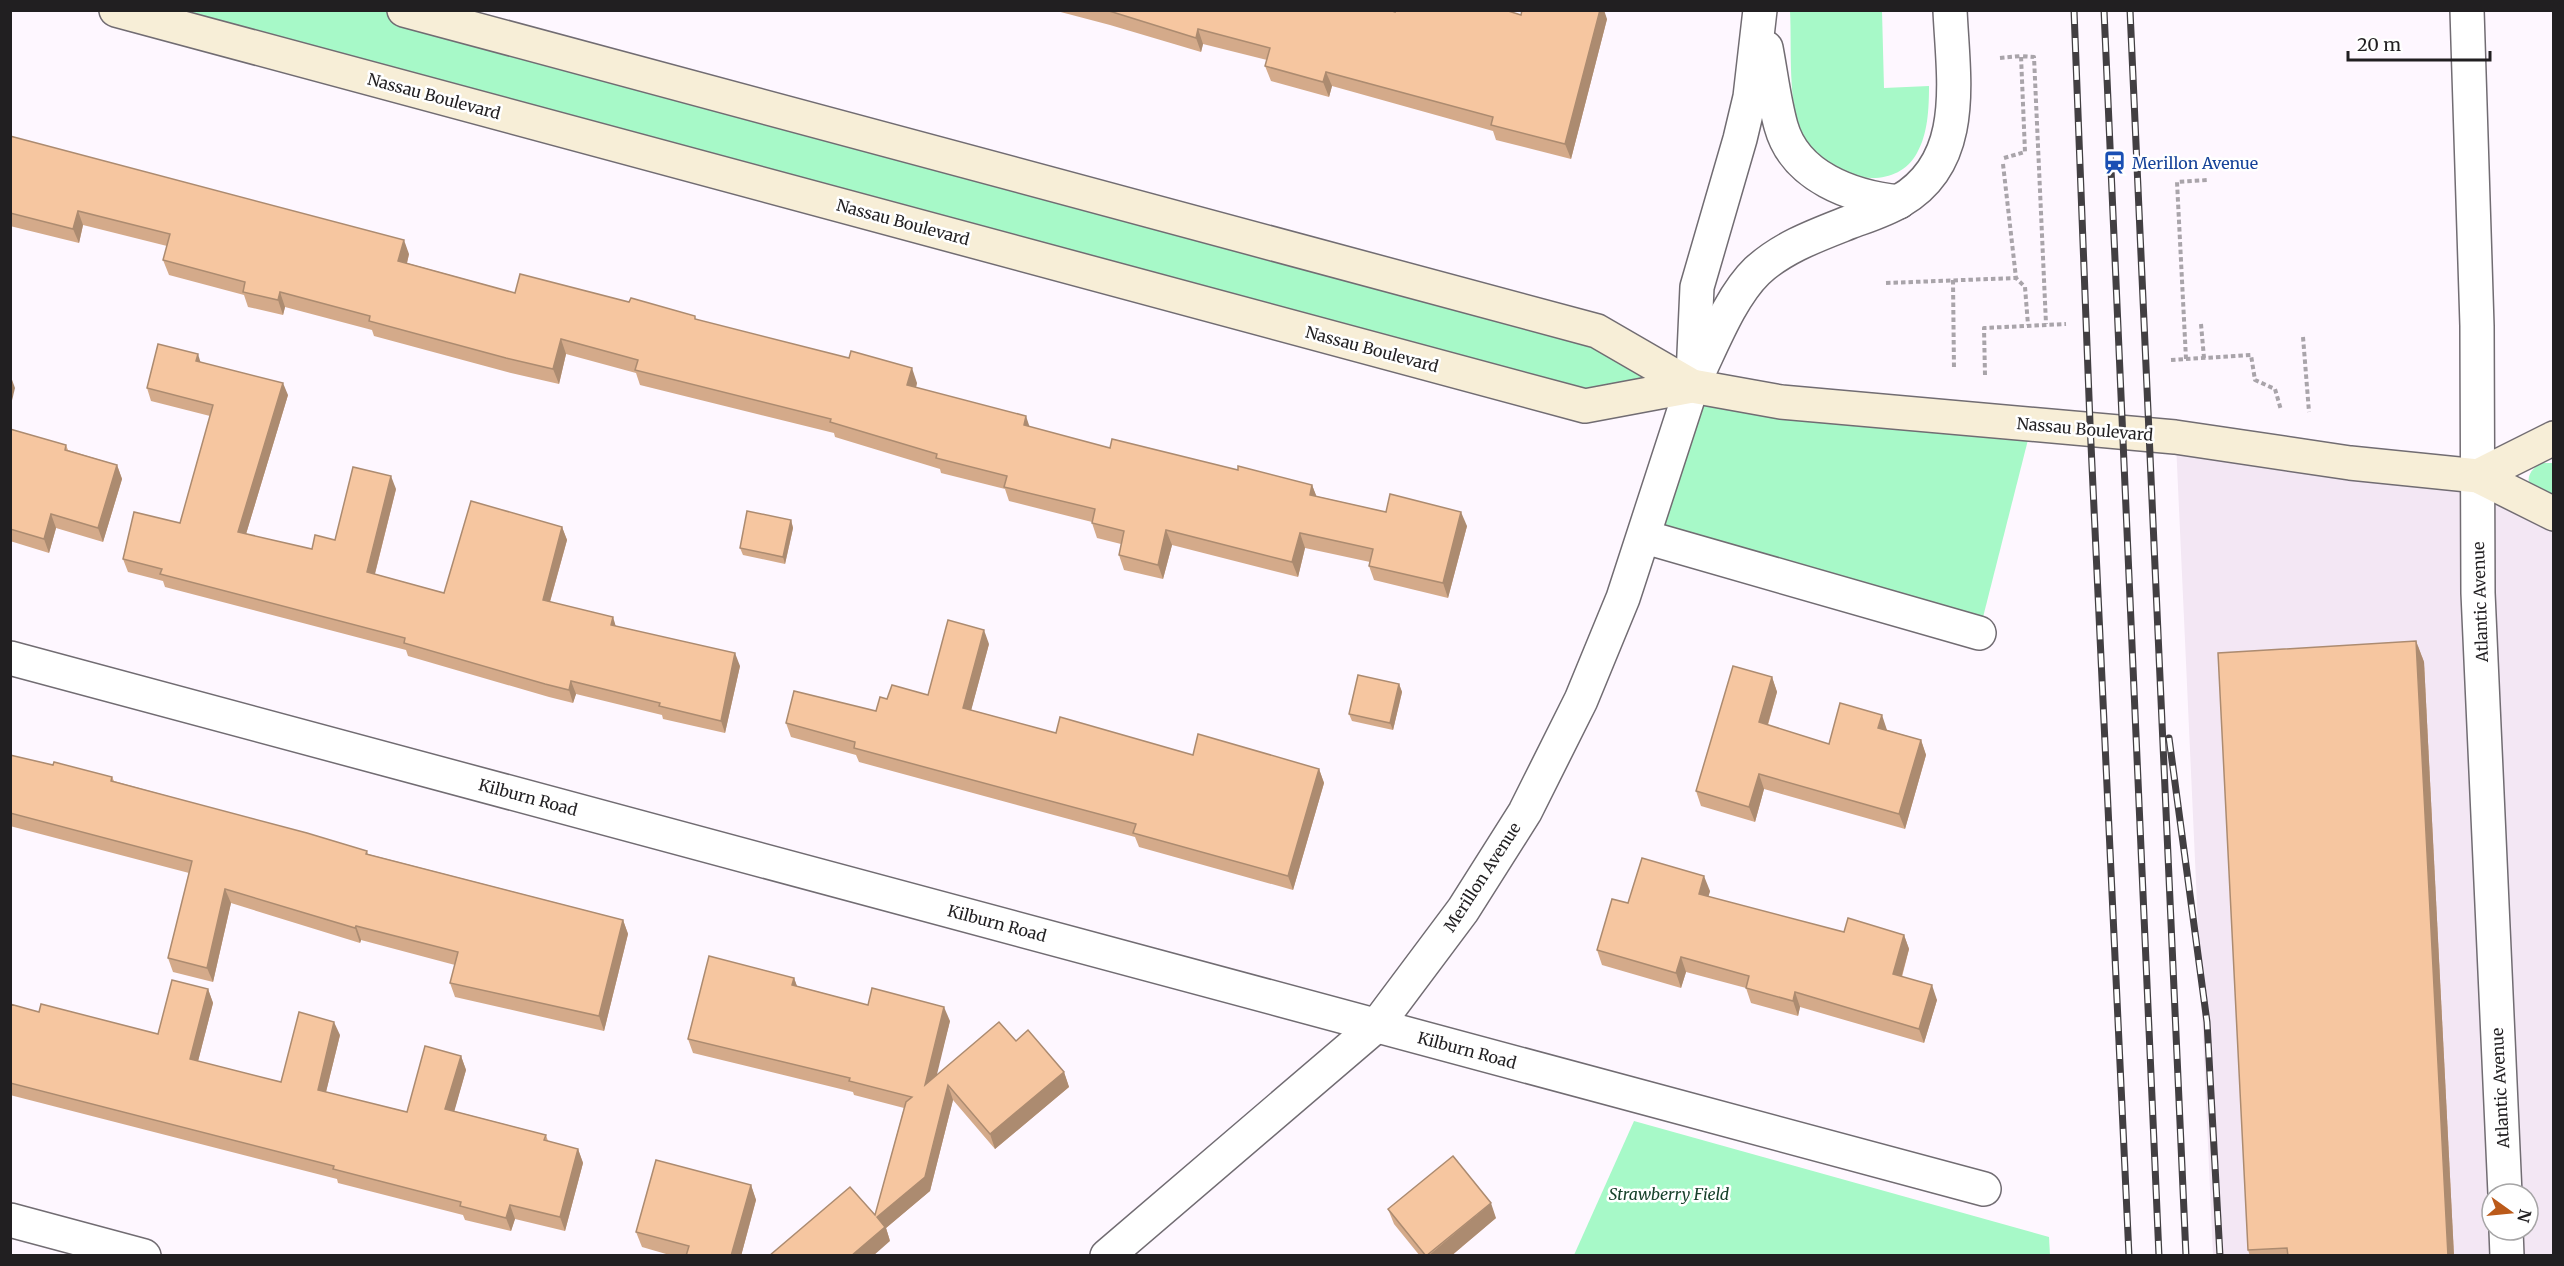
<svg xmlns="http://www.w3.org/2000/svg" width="2564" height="1266" font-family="Merriweather,serif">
  <rect width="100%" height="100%" fill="#fef7ff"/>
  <!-- built -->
  <path fill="#f3e7f4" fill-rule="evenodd" d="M2176,443L2350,463L2553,514V1255H2213ZM2492,1194H2528V1230H2492Z"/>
  <!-- green -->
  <g fill="#a7f9c8">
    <polygon points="116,11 391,11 1597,336 1656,384 1585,406"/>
    <path d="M1790,11H1882L1884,88L1929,86C1929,108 1928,134 1917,153C1892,198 1822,176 1803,137C1787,104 1792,48 1790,11Z"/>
    <polygon points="1692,386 2032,424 1979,633 1645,537"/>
    <path d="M2541,463H2553V495C2530,496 2518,477 2541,463Z"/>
    <polygon points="1634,1121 2049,1237 2050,1255 1574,1255"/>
  </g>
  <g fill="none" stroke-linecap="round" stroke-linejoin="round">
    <defs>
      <g id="minor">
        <polyline points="2467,10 2477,326 2478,593 2505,1194"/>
        <path d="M1766,48C1771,74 1774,101 1781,126C1795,177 1852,197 1899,202"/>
        <polyline points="1693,376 1697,287 1740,139 1750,97 1760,10"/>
        <path d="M1692,386C1710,351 1729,298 1757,271C1783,247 1817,235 1850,222C1866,216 1885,210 1900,201C1969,161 1953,78 1950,10"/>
        <polyline points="1645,537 1979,633"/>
        <polyline points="10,658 1984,1189"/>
        <polyline points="10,1220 144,1256"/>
        <polyline points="2506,1230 2507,1256"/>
      </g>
      <polyline id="tertiary" points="1107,1256 1377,1025 1463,910 1525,812 1581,700 1623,598 1692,386"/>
      <g id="secondary">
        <polyline points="116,10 1585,406 1692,386"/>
        <polyline points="404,10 1597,331 1692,386 1781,402 2175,437 2350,463 2478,476 2554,514"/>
        <polyline points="2478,476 2554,438"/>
      </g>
    </defs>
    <!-- minor casing -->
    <use href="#minor" stroke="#716c72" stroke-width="36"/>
    <!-- tertiary casing -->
    <use href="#tertiary" stroke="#716c72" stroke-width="36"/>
    <!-- secondary casing -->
    <use href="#secondary" stroke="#716c72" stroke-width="36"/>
    <!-- path -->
    <g stroke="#a9a4aa" stroke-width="4" stroke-dasharray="4.5 3" stroke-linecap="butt">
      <polyline points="2000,58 2021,56"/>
      <polyline points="2004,158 2025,152 2021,56 2034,57 2046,324"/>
      <polyline points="2003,164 2016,278 2025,287 2028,325"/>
      <polyline points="1953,280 1954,370"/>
      <polyline points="1886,283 2016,278"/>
      <polyline points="2201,324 2204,358"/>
      <polyline points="2303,337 2309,412"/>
      <polyline points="2186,359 2177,182 2208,180"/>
      <polyline points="2171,360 2251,355 2255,380 2275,389 2281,410"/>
      <polyline points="1985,375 1984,328 2066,324"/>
    </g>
    <!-- minor -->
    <use href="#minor" stroke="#fff" stroke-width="33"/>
    <!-- tertiary -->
    <use href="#tertiary" stroke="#fff" stroke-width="33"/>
    <!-- secondary -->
    <use href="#secondary" stroke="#f7eed7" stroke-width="33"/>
    <defs>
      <g id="rail">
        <polyline points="2074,10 2090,423 2129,1256"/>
        <polyline points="2104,10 2159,1256"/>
        <polyline points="2130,10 2186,1256"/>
        <polyline points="2169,738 2207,1022 2220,1256"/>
      </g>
    </defs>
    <!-- rail casing -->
    <use href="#rail" stroke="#423f42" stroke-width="7"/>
    <!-- rail -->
    <use href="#rail" stroke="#fff" stroke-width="4.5" stroke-dasharray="14" stroke-linecap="butt"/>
  </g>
  <!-- wall -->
  <g fill="#d4aa8a">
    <polygon points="1053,10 1389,10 1395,12 1521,15 1607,19 1571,159 1496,140 1493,131 1332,86 1329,97 1271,81 1265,66 1267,60 1203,44 1201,52 1110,25"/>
    <polygon points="10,136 409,254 407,263 515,293 697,320 917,383 916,388 1030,427 1110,448 1238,470 1312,485 1316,496 1386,512 1467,526 1448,598 1374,580 1369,566 1370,562 1305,548 1298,577 1172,545 1163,579 1124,570 1119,555 1121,544 1097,538 1092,523 1092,522 1009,501 1005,489 941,473 940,469 835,437 834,433 640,385 636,373 566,354 559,384 511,373 374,336 372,330 285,307 283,315 248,307 244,295 169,275 163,260 167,246 83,225 79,243 10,226"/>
    <polygon points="201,362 288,395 246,534 312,549 335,540 396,489 375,574 444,593 562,527 567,540 550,602 616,626 740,666 725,733 663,719 662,715 576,694 573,703 549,697 408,656 406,650 165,587 163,581 128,572 123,559 180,523 210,416 151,401 147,388"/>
    <polygon points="10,429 66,445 68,450 117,465 122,479 103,542 56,528 49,553 10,541"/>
    <polygon points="791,520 793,528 785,564 743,555 740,548"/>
    <polygon points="2416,641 2424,662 2454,1256 2250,1256 2248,1250"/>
    <polygon points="989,644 971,710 1056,733 1193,755 1319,769 1324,783 1293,890 1139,847 1135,837 859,762 856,755 791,737 786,723 876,711 887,699 928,695"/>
    <polygon points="1772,677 1777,692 1768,725 1829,744 1887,730 1921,740 1926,755 1905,829 1764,789 1755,822 1701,806 1696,791"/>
    <polygon points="1399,684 1402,692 1393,730 1352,721 1349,714"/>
    <polygon points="10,755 53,765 112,777 114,781 367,851 368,854 623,920 628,934 604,1031 455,997 450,983 455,965 361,940 360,943 231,903 213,982 173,972 168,958 189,873 10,826"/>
    <polygon points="1710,891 1708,897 1844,932 1904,935 1909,949 1902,977 1937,1000 1924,1043 1800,1007 1798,1016 1751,1003 1746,988 1686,972 1681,988 1602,965 1597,950 1628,903"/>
    <polygon points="794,978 797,986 868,1005 950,1021 936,1075 1016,1041 1064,1072 1069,1087 995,1149 953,1100 930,1191 886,1228 890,1241 875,1215 904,1108 854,1095 853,1092 693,1053 688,1039"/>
    <polygon points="208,989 213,1003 198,1061 281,1082 340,1035 326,1092 407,1112 461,1056 466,1070 454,1111 546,1135 548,1141 578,1149 583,1163 565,1231 515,1219 511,1231 465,1220 463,1215 338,1183 337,1179 10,1095 10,1004 39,1012 158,1034"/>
    <polygon points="751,1185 756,1200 741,1256 673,1256 642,1247 636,1232"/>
    <polygon points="1388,1209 1496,1218 1451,1256 1420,1256 1394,1224"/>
  </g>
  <!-- shaded-wall -->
  <g fill="#ac8b70">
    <polygon points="1600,10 1604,10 1607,19 1571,159 1565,144"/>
    <polygon points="1198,29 1203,44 1201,52 1196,38"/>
    <polygon points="1326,72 1332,86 1329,97 1323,82"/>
    <polygon points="78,211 83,225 79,243 73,229"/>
    <polygon points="404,240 409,254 404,275 398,261"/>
    <polygon points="280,292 285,307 283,315 278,300"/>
    <polygon points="561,339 566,354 559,384 553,369"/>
    <polygon points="198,354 202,367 196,361"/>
    <polygon points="912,368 917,383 912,400 907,385"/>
    <polygon points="10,374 15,388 10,409"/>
    <polygon points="283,383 288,395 243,544 238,532"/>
    <polygon points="1026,416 1031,431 1024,425"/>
    <polygon points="117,465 122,479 103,542 98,528"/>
    <polygon points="391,476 396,489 372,585 367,572"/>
    <polygon points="1312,485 1318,500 1310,495"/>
    <polygon points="1461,512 1467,526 1448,598 1443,583"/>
    <polygon points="51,514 56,528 49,553 44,539"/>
    <polygon points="791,520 793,528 785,564 783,557"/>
    <polygon points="562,527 567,540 547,612 543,600"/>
    <polygon points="1166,530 1172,545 1163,579 1158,565"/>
    <polygon points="1300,533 1305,548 1298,577 1292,562"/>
    <polygon points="613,617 617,630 611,625"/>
    <polygon points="984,630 989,644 968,722 963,708"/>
    <polygon points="2416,641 2424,662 2454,1256 2448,1256"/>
    <polygon points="735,653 740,666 725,733 721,721"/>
    <polygon points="1772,677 1777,692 1764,737 1759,722"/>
    <polygon points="571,681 576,694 573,703 569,690"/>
    <polygon points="1399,684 1402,692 1393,730 1390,723"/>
    <polygon points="1882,715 1887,730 1884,742 1878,728"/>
    <polygon points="1921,740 1926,755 1905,829 1899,814"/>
    <polygon points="1319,769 1324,783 1293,890 1288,876"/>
    <polygon points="1759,774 1764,789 1755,822 1749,807"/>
    <polygon points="1704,876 1710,891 1705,909 1699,894"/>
    <polygon points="225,889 231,903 213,982 207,968"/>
    <polygon points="623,920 628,934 604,1031 599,1016"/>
    <polygon points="356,926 361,940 360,943 355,928"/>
    <polygon points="1904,935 1909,949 1898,989 1893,974"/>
    <polygon points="1681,957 1686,972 1681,988 1676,973"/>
    <polygon points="794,978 799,992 792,985"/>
    <polygon points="1932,985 1937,1000 1924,1043 1919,1029"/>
    <polygon points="208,989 213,1003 195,1073 190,1059"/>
    <polygon points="1795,992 1800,1007 1798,1016 1793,1001"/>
    <polygon points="944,1007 950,1021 931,1099 925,1085"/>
    <polygon points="334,1022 340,1035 323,1104 318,1090"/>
    <polygon points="461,1056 466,1070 451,1123 445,1109"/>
    <polygon points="1064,1072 1069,1087 995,1149 990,1134"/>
    <polygon points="948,1085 953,1100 930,1191 886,1228 890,1241 873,1256 851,1256 877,1217"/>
    <polygon points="578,1149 583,1163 565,1231 560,1217"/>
    <polygon points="751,1185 756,1200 741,1256 731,1256"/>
    <polygon points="1491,1203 1496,1218 1451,1256 1428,1256"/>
    <polygon points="510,1205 515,1219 511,1231 506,1218"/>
  </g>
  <!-- building -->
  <g fill="#f6c6a0" stroke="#ac8b70" stroke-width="1.5">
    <polygon points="1106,10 1389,10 1395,12 1395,10 1505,10 1521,15 1522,10 1600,10 1565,144 1491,125 1493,117 1326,72 1323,82 1265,66 1270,48 1198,29 1196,38"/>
    <polygon points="10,136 404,240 398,261 515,293 520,274 629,302 631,298 695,316 695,319 849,358 851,351 912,368 907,385 1026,416 1024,425 1110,448 1112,439 1238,470 1238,466 1312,485 1310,495 1386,512 1390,494 1461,512 1443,583 1369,566 1373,549 1300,533 1292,562 1166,530 1158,565 1119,555 1124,531 1092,523 1095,509 1004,487 1007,476 936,458 937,454 830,422 831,419 635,370 638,360 561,339 553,369 506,358 369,321 370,316 280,292 278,300 243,292 245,282 163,260 170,234 78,211 73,229 10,213"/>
    <polygon points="158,344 198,354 196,361 283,383 238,532 312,549 315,535 335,540 353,467 391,476 367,572 444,593 471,501 562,527 543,600 613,617 611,625 735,653 721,721 659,706 660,703 571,681 569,690 545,684 404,643 405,638 160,574 162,569 123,559 134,512 180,523 213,405 147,388"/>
    <polygon points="10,429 66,445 65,450 117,465 98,528 51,514 44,539 10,529"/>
    <polygon points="747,511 791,520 783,557 740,548"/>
    <polygon points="948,620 984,630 963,708 1056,733 1060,717 1193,755 1198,734 1319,769 1288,876 1133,833 1136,824 854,748 855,742 786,723 794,691 876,711 880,697 887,699 892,685 928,695"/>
    <polygon points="2416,641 2448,1256 2288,1256 2287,1248 2248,1250 2218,653"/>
    <polygon points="1733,666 1772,677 1759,722 1829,744 1840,703 1882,715 1878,728 1921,740 1899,814 1759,774 1749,807 1696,791"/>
    <polygon points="1358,675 1399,684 1390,723 1349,714"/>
    <polygon points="10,755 53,765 54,762 112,777 111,781 307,833 367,851 366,854 623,920 599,1016 450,983 458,952 356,926 355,928 225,889 207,968 168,958 192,861 10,813"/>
    <polygon points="1642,858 1704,876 1699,894 1844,932 1848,918 1904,935 1893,974 1932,985 1919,1029 1795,992 1793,1001 1746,988 1749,976 1681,957 1676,973 1597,950 1612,899 1628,903"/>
    <polygon points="709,956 794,978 792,985 868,1005 872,988 944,1007 925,1085 999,1022 1016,1041 1028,1030 1064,1072 990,1134 948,1085 925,1177 877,1217 885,1227 851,1256 769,1256 850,1187 875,1215 906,1102 912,1097 849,1081 850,1078 688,1039"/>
    <polygon points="172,980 208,989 190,1059 281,1082 299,1012 334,1022 318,1090 407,1112 425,1046 461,1056 445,1109 546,1135 544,1140 578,1149 560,1217 510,1205 506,1218 460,1206 461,1202 333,1169 334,1166 10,1083 10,1004 39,1012 41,1004 158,1034"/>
    <polygon points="1453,1156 1491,1203 1426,1256 1388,1209"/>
    <polygon points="656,1160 751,1185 731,1256 686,1256 689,1246 636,1232"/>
  </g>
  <!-- icons -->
  <defs>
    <symbol id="station-bare" viewBox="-9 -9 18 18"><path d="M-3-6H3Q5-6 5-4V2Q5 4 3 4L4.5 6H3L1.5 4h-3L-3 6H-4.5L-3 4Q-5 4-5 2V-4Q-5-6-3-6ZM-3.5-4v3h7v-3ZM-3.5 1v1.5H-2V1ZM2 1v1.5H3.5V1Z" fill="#1a4fb4" stroke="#fff" stroke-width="2.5" paint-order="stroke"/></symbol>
  </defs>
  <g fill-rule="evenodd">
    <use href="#station-bare" x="2098" y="146" width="33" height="33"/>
  </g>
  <g text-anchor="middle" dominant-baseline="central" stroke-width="5" stroke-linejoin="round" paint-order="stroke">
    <!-- street labels -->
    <g font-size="16" fill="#211f21" stroke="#fff">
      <text transform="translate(434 96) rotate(15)">Nassau Boulevard</text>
      <text transform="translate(903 222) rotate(15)">Nassau Boulevard</text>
      <text transform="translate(1372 349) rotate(15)">Nassau Boulevard</text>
      <text transform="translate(2085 429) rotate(5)">Nassau Boulevard</text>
      <text transform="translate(2480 602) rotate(-92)">Atlantic Avenue</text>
      <text transform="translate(528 797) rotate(15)">Kilburn Road</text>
      <text transform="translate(1482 877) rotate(-57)">Merillon Avenue</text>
      <text transform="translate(997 923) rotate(15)">Kilburn Road</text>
      <text transform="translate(1467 1050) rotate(15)">Kilburn Road</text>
      <text transform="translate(2500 1088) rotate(-93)">Atlantic Avenue</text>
    </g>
    <!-- transit labels -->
    <g font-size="16" fill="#164399" stroke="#fff" text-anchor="start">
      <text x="2132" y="163">Merillon Avenue</text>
    </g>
    <!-- park labels -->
    <g font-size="16" font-style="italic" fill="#17412b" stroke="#fff">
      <text x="1669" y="1194">Strawberry Field</text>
    </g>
  </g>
  <!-- border -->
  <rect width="2564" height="1266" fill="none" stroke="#211f21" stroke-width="24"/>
  <!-- north arrow -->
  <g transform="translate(2510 1212) rotate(105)"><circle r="28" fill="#ffffff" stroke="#a6a5a6" stroke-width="1.5"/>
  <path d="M0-4.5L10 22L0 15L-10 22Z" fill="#bb5a1a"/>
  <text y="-9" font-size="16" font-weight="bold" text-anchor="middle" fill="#211f21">N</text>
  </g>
  <!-- scale -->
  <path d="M2348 51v9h142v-9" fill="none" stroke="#211f21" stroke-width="3"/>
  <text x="2357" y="51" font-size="18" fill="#211f21" stroke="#ffffff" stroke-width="4.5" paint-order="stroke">20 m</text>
</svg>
